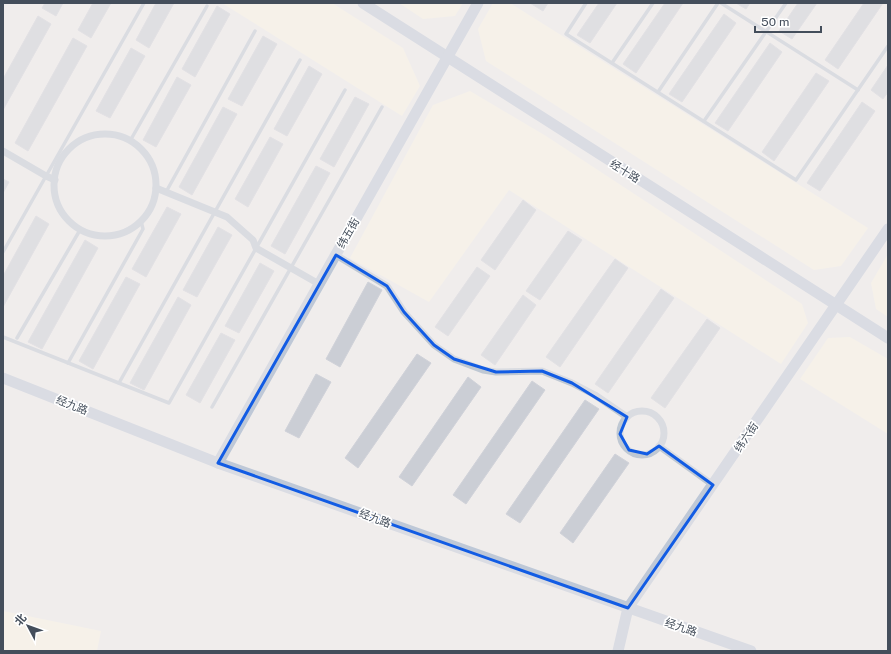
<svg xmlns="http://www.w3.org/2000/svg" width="891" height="654" font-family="'Public Sans','Noto Sans SC',sans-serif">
  <rect width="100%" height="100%" fill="#f0edec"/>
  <!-- commercial -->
  <g fill="#fcf7e4">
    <polygon points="222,3 332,3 403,48 420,86 402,116"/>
    <polygon points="399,3 463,3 455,16 423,19"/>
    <polygon points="493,3 510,3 868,228 841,266 814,270 486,61 478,29"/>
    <polygon points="470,91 546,136 802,304 808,323 781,364 509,190 429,302 350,258 433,105"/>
    <polygon points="888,254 888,317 876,309 871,283"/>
    <polygon points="850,337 888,359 888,434 800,379 828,338"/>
    <polygon points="3,611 101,631 97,651 3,651"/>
  </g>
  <!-- building -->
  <g fill="#cbced5" stroke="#d0d2d9">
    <polygon points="45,3 63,3 56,16 42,8"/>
    <polygon points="93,3 111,3 91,38 78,30"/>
    <polygon points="156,3 174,3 149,48 136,40"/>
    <polygon points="530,3 548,3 543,11"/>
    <polygon points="599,3 617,3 590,43 577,35"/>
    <polygon points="665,3 683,3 636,73 623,64"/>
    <polygon points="736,3 750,3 746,9"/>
    <polygon points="798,3 817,3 792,39 779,31"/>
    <polygon points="864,3 883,3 838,69 825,60"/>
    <polygon points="217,6 230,14 195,77 182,69"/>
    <polygon points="724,14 736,23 682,102 669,94"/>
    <polygon points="38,16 51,24 3,110 3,79"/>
    <polygon points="263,36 277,44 242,106 228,99"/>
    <polygon points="73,38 87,46 28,151 15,143"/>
    <polygon points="770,43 782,52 728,131 715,123"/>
    <polygon points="131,48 145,56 110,118 96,111"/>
    <polygon points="888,65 888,92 883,99 871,90"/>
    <polygon points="309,66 322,74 287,136 274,129"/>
    <polygon points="816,73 829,81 774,161 762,152"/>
    <polygon points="177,77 191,85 156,147 143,140"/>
    <polygon points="355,97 369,104 334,167 320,159"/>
    <polygon points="862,102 875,111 820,191 807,183"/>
    <polygon points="223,107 237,114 192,195 179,187"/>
    <polygon points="270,137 283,144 248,207 235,199"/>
    <polygon points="316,166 330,173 285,254 271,246"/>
    <polygon points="3,179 9,182 3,193"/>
    <polygon points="523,200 536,210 495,270 481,260"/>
    <polygon points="167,207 181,214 146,277 132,269"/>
    <polygon points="36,216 49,224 3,307 3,276"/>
    <polygon points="218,227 232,235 197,297 183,290"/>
    <polygon points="568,231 582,240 540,300 526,291"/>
    <polygon points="85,240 98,248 42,349 28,342"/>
    <polygon points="615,259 628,268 560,367 546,357"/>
    <polygon points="260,263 274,271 239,333 225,326"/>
    <polygon points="477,267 490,276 448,336 435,327"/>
    <polygon points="126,277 140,284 93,369 79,361"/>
    <polygon points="368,282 382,290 340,367 326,359"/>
    <polygon points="661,289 674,298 608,393 595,384"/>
    <polygon points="523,295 536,305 495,365 481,355"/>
    <polygon points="178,297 191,305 144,390 130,383"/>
    <polygon points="707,319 720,328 665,408 651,398"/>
    <polygon points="221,333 235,340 200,403 186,395"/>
    <polygon points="417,354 431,363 358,468 345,458"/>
    <polygon points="316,374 331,382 299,438 285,431"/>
    <polygon points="468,377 481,387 412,486 399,477"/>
    <polygon points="532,381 545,390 466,504 453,495"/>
    <polygon points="585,400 599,409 520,523 506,514"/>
    <polygon points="615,454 629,463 573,543 560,533"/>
  </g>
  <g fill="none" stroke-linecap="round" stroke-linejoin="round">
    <!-- lane -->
    <g stroke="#bfc8d3" stroke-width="3.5">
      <polyline points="586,3 566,34 796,180 888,46"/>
      <polyline points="721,3 858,90"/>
      <polyline points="612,63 653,3"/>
      <polyline points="658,92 718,3"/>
      <polyline points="704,121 786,3"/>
      <polyline points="130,141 207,6"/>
      <polyline points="166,192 255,31"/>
      <polyline points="3,252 144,3"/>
      <polyline points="3,337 169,403 345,90"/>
      <polyline points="17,338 80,230"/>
      <polyline points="68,363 143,229 141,221"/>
      <polyline points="119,383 300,60"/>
      <polyline points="212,407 382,107"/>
    </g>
    <!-- street -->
    <g stroke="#bfc8d3" stroke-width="7">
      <circle cx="105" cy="185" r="51"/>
      <polyline points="3,151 46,176 55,180"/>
      <polyline points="156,188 227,217 253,240 256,248 319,284"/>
      <polyline points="336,255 387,286 404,312 434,345 454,359 483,370 496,372 542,371 572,383 595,395 627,417"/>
      <circle cx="642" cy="433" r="22"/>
      <polyline points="659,446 713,485"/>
    </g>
    <!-- secondary -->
    <g stroke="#bec8d7" stroke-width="11">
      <polyline points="363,3 888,338"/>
      <polyline points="3,378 218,463 751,651"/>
      <polyline points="218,463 478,3"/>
      <polyline points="618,651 628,608 888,229"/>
    </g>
  </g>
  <!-- marked area -->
  <path d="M0 0H891V654H0ZM336,255L387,286L404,312L434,345L454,359L496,372L542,371L572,383L627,417L620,434L629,450L647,454L659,446L713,485L628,608L218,463Z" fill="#f0edec" fill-opacity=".55" fill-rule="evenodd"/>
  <path fill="none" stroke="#125ce4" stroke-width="3" stroke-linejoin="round" d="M336,255L387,286L404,312L434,345L454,359L496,372L542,371L572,383L627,417L620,434L629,450L647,454L659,446L713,485L628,608L218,463Z"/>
  <g text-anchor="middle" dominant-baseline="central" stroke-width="3.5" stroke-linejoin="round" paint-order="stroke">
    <!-- street labels -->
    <g font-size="11" fill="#444e5b" stroke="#fff">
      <text transform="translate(625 171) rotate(32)">经十路</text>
      <text transform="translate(348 233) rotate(-61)">纬五街</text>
      <text transform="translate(72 405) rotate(21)">经九路</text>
      <text transform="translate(746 437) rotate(-56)">纬六街</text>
      <text transform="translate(375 518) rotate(20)">经九路</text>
      <text transform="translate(681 627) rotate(19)">经九路</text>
    </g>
  </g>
  <!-- border -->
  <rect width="891" height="654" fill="none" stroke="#444e5b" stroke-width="8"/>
  <!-- north arrow -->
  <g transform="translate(28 626) rotate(311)" stroke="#ffffff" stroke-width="3" paint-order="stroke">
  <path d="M0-3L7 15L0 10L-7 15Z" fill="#444e5b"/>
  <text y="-6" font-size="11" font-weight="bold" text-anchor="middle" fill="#444e5b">北</text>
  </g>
  <!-- scale -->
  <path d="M755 26v6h66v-6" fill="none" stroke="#444e5b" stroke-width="2"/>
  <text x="761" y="26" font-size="12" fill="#444e5b" stroke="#ffffff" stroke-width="3" paint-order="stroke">50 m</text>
</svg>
